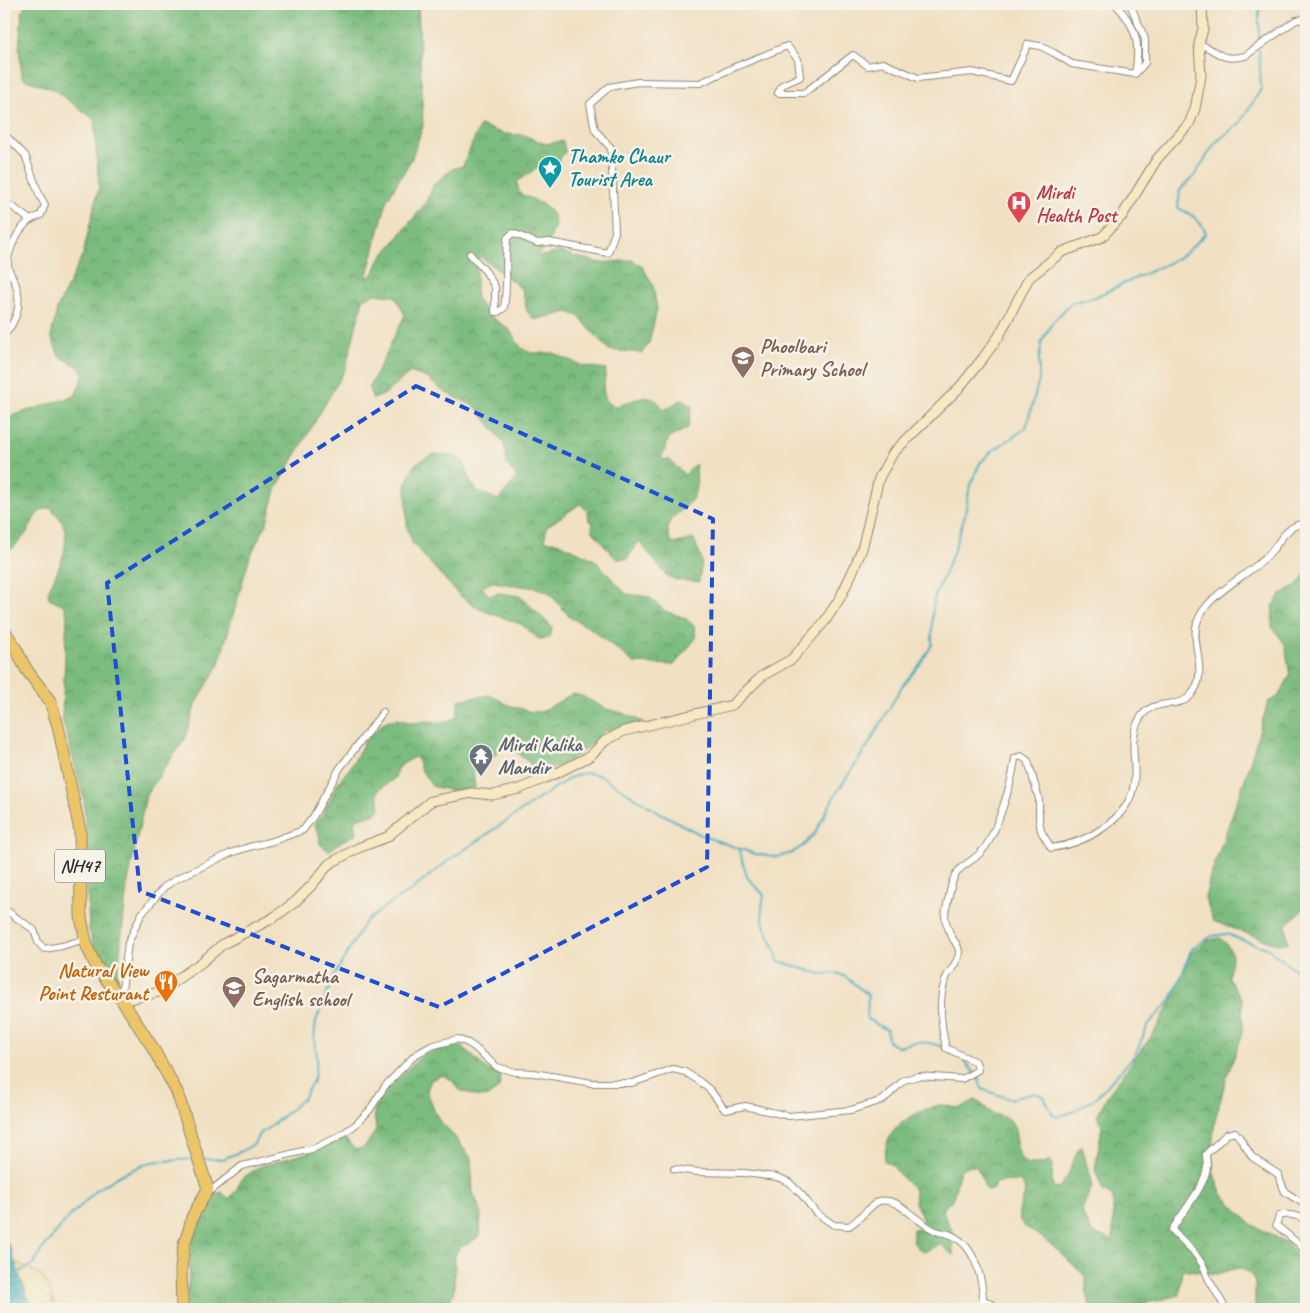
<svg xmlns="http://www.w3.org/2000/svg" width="1310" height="1313" font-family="Caveat,sans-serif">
  <defs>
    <pattern id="forest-crowns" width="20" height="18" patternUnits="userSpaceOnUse" patternTransform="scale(1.25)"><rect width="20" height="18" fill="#7cbc7e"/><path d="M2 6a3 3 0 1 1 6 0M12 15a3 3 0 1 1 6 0" fill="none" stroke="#669967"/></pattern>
    <pattern id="sand-dots" width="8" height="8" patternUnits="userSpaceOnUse" patternTransform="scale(1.25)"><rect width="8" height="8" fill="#eeda9e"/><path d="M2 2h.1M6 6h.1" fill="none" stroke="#cb8" stroke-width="1.8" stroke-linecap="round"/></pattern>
    <pattern id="water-rules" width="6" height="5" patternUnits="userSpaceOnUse" patternTransform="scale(1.25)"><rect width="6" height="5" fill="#3caabb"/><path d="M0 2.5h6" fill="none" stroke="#338b98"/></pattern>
  </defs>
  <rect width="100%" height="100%" fill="#f7f3e8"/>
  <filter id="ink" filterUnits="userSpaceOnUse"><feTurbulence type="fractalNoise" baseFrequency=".02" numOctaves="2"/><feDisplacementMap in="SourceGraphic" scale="10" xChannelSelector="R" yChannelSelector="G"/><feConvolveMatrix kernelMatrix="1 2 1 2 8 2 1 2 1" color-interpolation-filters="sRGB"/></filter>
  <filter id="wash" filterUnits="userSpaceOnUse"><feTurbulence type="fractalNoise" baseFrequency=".0096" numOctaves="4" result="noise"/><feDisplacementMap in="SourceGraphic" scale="20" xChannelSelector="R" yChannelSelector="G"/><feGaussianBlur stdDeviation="1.12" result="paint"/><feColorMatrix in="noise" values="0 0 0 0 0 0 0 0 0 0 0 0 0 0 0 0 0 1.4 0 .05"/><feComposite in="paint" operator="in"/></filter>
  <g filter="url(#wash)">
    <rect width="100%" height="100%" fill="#f1e0c3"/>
    <!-- forest -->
    <g fill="url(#forest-crowns)" stroke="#547454">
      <path d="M25,4H418L423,126L411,160L387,200L366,279L374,273L378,262L425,204L434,184L452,169L463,166L480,125L504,134L524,135L545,144L563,141L565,152L558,161L536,168L517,182L519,193C533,200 560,208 554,229C552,238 543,249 538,257L559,252L600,263L632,260L642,266L653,285L657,309L649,343L642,353L609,350L578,316L568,312L534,320L527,311L522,289L480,256L476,266V299L491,317L509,329L521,348L531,353H553L583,366L606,369L603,391L607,402L616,407C636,400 651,388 664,410L683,399L692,406L688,428L669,438L661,459L670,460L685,475L695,464C697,474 698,490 692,499C680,518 659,515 672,544L694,539L702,560L699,582L677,580L667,576L639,541L627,559H616L592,530L593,522L589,521L588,511L580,504L546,527L545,541L557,542L595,560L626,594L649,597L665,611L685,618L694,626L696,638L674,665L634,663L590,628L570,617L548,592L537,588L492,582L482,587L489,596L499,593L520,596L552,627L550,638L539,639L521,624L479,609L459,595L413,544L407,527L406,483L415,464L433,454L454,456L464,462L471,483L478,491L498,500L518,477H516L507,464L504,443L476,407L444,392L427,378L410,372L385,394L373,399L369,388L405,315L395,296L373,294L363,300L345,370L277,487L266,525L250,556L219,664L195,706L185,739L146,795L127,886L117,980L107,975L96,956L89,929L84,799L62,718L67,616L64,605L49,598L48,592C57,570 74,544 61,520C59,516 54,512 50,508C34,509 33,526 24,536C18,544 10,550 4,556V416L14,415L75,396L84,375L78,366L59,356L51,336L57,309L83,254L99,187L94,119L53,89L26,80L22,77L19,48L22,14Z"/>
      <polygon points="1306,573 1306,907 1286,925 1288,943 1276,944 1213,921 1205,898 1210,877 1245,779 1268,702 1278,697 1290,676 1285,644 1272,627 1273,606 1279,596 1298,584"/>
      <path d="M572,694L582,696L606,709L623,713L643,722L613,732L605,730C588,749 559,774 532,769L530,763L517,753L511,737H506L499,752L473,772L475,788L453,791L432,786L420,768L417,757L412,758L397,768L395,778L377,791L380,807L378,812L357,819L354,824L357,834L342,841L329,851L320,844L319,833L314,824L322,816L338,783L352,765L366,739L386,721L397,719L414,723L425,721L448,722L457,716L459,700L489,695L509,705L531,712H537L543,711Z"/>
      <path d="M1220,938C1237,952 1232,960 1228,978L1242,999L1243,1033L1227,1076L1215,1120L1212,1148L1213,1171L1221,1193L1251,1224L1289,1244L1301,1263L1306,1268V1309H1255V1281L1249,1272L1238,1268L1216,1274L1182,1269L1180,1295C1150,1302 1120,1313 1090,1306L1086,1289V1278L1083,1274C1070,1262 1057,1249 1043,1238C1037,1234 1028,1230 1023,1225C1010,1209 1033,1196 1021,1182L1011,1181L995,1183L993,1189L988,1191C981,1184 983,1173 975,1166L965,1167L960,1170L953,1199L945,1207L943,1212L953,1232V1255L940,1244L924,1252C913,1245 912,1242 913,1229L918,1228L922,1224V1218L915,1202L914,1191L912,1186L903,1179L892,1165L884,1161C885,1152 886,1143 891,1135C899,1121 924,1108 940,1105C944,1105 948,1106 951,1107C961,1109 968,1105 976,1099C981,1103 988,1111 994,1114C1002,1117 1005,1115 1011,1122C1021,1133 1011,1166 1034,1164C1040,1164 1044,1164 1049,1160L1053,1164L1052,1182L1054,1188L1060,1187C1069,1176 1073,1162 1078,1149L1082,1146L1092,1186L1081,1212L1092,1232L1113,1241V1197L1103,1191L1095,1170L1102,1126L1097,1116L1107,1096L1153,1034L1174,997L1191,953L1209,940Z"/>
      <polygon points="453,1043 461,1045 486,1069 501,1075 499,1088 489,1096 478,1097 458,1089 452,1080 442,1075 431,1080 427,1090 435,1113 442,1124 450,1131 471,1158 473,1192 481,1212 480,1235 470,1243 459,1247 455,1256 454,1291 450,1301 437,1309 186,1309 192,1240 213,1195 222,1192 228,1198 230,1198 237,1189 241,1179 259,1167 316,1150 342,1139 347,1140 355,1150 365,1147 376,1130 374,1111 381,1095 421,1056"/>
    </g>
    <!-- sand -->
    <polygon fill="url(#sand-dots)" stroke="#8c8264" points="16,1262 41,1275 47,1283 56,1309 33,1309 18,1272"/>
    <!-- water -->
    <polygon fill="url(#water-rules)" stroke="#346a73" points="4,1238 10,1247 18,1272 33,1309 4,1309"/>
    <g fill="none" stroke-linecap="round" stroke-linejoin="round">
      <!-- stream -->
      <g stroke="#3caabb" stroke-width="2">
        <polyline points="1259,44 1259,4"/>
        <path d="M739,849L747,877L764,895C763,900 762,906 762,911C761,929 776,943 778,961L820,974L837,973L846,977L868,995L867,1019L887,1030L888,1041C900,1052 906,1042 917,1042C925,1042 938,1044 944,1048"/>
        <polyline points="963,1059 978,1077 982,1089 1010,1099 1035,1093 1044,1097 1053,1115 1056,1117 1070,1113 1095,1099 1135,1055 1148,1025 1170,1001 1182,975 1190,952 1194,947 1212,936 1227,934 1244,941 1267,948 1299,973 1306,973"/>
        <path d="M203,1159H223L242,1151L254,1144L259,1134L270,1127L303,1099L314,1079L317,1057L314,1039L316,1021L334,976L365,922L385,907L413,889L448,861L568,779C580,773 588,771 601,776L655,810L703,836L755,854L778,857L792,853L804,845L815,833L834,797L870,742L902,686L921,663L932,645V617L934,599L953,553L965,515L970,485L980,463L991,452L1026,428L1039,380V358L1042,341L1052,323L1071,303L1095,297L1177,259L1190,249L1206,233C1201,220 1190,213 1178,208L1180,190L1194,176L1215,143L1240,123L1261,89L1259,49"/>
        <polyline points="17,1273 34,1264 41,1251 66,1220 98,1189 120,1175 151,1162 193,1159"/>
      </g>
    </g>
  </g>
  <g filter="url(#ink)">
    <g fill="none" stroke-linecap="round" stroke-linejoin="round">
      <defs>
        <g id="street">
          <path d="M1115,4C1136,25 1141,44 1135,73"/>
          <path d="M1199,44C1220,51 1219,62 1245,56L1296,20L1306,19"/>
          <polyline points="4,134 25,155 39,194 45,205 41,215 30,220 13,207 4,204"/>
          <path d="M470,254L486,272L495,287V312H498L504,308C508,284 505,262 507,238L513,233L537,243L549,242L608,253L615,232L611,148L595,130L590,104L609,87L638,82L700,83L735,67L787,46L798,59L800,77L782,85L778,93H804L853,55L868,66L883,63L918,78L972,72L1011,81L1028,44L1040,46L1054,53L1072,64L1135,74L1145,63V39L1130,4"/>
          <path d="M4,335C17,321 22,303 16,285C13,277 8,272 8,263C8,248 19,229 30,220"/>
          <polyline points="4,909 34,930 38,942 44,949 62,946 85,939"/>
          <polyline points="121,998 128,943 141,915 164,887 178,878 231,853 249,847 273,841 303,830 313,817 340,768 383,712"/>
          <path d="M674,1169L698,1172L744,1173L777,1177L789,1182L802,1195L816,1213L834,1225L849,1226C858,1221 873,1203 879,1201C895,1198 905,1210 916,1218C923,1223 931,1230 939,1232C943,1233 947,1233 951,1235C977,1246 984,1284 983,1309"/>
          <path d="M208,1193L242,1166L315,1148L336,1138L354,1126L369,1111L385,1086L415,1055L431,1046L457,1039L468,1043L474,1047L497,1067L515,1072L534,1073L592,1083H632L673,1069L685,1072L699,1081L710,1090L725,1110L745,1106L789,1116L851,1110L883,1100L904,1080L918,1076L962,1079L978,1070L976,1062L946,1048C941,1026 937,997 947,976C951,969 959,961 959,952C959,947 956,943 953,939C950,933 946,924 945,917C945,913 951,885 953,880C958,865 973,862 982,851C996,836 1013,779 1015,758L1021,756L1028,761L1039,799V820L1041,831L1051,848C1084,844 1130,820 1134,783C1137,761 1128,740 1139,720C1153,695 1178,711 1191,695C1210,673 1190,645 1197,623C1205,594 1251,575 1270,553C1277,546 1281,536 1289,530C1294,526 1300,523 1306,524"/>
          <path d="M1306,1219C1297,1216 1289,1213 1279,1216L1276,1225L1299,1244L1306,1253"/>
          <polyline points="983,1299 999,1309"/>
          <path d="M1226,1309L1208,1278L1203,1265L1193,1251L1172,1230C1182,1212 1206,1186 1207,1166C1207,1162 1206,1158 1206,1154L1227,1134L1235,1132L1240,1138L1252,1157L1278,1174L1285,1192L1306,1205"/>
        </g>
        <polyline id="secondary" points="122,1001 159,992 202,962 223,944 273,918 295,902 312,885 329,864 358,848 387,837 431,801 472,793 493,795 519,789 555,774 590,756 605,741 624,731 732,705 762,676 792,659 825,621 840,598 852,573 862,549 879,478 893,453 959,388 983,358 999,336 1029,278 1062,252 1102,237 1122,216 1157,159 1189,124 1195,109 1201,76 1199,44 1203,29 1202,4"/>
        <polyline id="highway" points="4,630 14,645 26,669 50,701 58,726 80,831 81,917 87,947 96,966 121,999 151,1045 177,1092 208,1189 192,1217 189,1230 184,1244 181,1269 182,1309"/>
      </defs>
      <!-- street casing -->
      <use href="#street" stroke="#8e8677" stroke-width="8"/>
      <!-- secondary casing -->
      <use href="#secondary" stroke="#8e8677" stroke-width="11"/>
      <!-- highway casing -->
      <use href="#highway" stroke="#8e8677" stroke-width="13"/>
      <!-- street -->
      <use href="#street" stroke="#fff" stroke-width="6"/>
      <!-- secondary -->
      <use href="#secondary" stroke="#f8e8c3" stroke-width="9"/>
      <!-- highway -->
      <use href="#highway" stroke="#edc569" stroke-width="11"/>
    </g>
  </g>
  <!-- marked area -->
  <path fill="none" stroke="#1d4ed8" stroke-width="4" stroke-dasharray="10 6" stroke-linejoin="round" d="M416,386L713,519L707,867L439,1007L140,891L107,583Z"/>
  <!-- icons -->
  <defs>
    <symbol id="sight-pin" viewBox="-11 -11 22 30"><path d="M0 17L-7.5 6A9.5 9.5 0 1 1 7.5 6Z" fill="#0f9aa8" stroke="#f7f3e8"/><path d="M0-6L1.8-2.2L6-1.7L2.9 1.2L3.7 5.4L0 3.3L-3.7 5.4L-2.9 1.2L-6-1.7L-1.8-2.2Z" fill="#fff"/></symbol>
    <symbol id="hospital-pin" viewBox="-11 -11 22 30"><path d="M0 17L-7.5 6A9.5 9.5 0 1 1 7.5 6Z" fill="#e0444e" stroke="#f7f3e8"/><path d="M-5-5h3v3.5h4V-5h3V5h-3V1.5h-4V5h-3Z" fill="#fff"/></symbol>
    <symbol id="school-pin" viewBox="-11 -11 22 30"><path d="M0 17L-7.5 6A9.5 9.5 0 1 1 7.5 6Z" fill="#8d6e63" stroke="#f7f3e8"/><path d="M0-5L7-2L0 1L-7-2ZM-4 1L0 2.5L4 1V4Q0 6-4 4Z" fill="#fff"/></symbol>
    <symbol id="temple-pin" viewBox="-11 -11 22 30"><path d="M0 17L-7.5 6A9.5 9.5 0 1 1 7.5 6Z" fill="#6b7280" stroke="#f7f3e8"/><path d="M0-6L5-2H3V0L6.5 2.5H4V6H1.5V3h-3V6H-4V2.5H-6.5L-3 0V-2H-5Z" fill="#fff"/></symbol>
    <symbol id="restaurant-pin" viewBox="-11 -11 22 30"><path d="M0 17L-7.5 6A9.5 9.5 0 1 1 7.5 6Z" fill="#e8710a" stroke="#f7f3e8"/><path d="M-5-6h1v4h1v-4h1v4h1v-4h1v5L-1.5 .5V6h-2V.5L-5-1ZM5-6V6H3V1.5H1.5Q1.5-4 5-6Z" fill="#fff"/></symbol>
  </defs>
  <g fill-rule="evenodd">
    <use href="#sight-pin" x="536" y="154" width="28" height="38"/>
    <use href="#hospital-pin" x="1005" y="189" width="28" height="38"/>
    <use href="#school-pin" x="729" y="344" width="28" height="38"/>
    <use href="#temple-pin" x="467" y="742" width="28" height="38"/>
    <use href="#restaurant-pin" x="152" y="968" width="28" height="38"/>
    <use href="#school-pin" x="220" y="974" width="28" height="38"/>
  </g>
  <g text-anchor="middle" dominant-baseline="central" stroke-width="5" stroke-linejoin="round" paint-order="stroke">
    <!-- shield labels -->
    <rect fill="#f7f3e8" stroke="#686764" stroke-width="1" x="55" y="849.5" width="50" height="33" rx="4"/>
    <g font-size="19" font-weight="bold" fill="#2b2b2b">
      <text x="80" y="866">NH47</text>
    </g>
    <!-- culture labels -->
    <g font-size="20" font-weight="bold" fill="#0d838f" stroke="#f7f3e8" text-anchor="start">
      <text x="568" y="156">Thamko Chaur<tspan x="568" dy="23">Tourist Area</tspan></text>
    </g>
    <!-- health labels -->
    <g font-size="20" font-weight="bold" fill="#be3a42" stroke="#f7f3e8" text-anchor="start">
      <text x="1036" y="192">Mirdi<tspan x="1036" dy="23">Health Post</tspan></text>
    </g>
    <!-- education labels -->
    <g font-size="20" font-weight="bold" fill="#785e54" stroke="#f7f3e8" text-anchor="start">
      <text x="760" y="346">Phoolbari<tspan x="760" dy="23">Primary School</tspan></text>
      <text x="252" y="976">Sagarmatha<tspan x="252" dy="23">English school</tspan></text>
    </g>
    <!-- worship labels -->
    <g font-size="20" font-weight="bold" fill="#5b616d" stroke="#f7f3e8" text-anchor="start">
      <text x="498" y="744">Mirdi Kalika<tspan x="498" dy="23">Mandir</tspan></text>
    </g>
    <!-- food labels -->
    <g font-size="20" font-weight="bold" fill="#c56008" stroke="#f7f3e8" text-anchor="end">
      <text x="148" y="970">Natural View<tspan x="148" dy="23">Point Resturant</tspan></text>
    </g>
  </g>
  <!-- margin -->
  <rect width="1310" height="1313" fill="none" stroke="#f7f3e8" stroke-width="20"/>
</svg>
